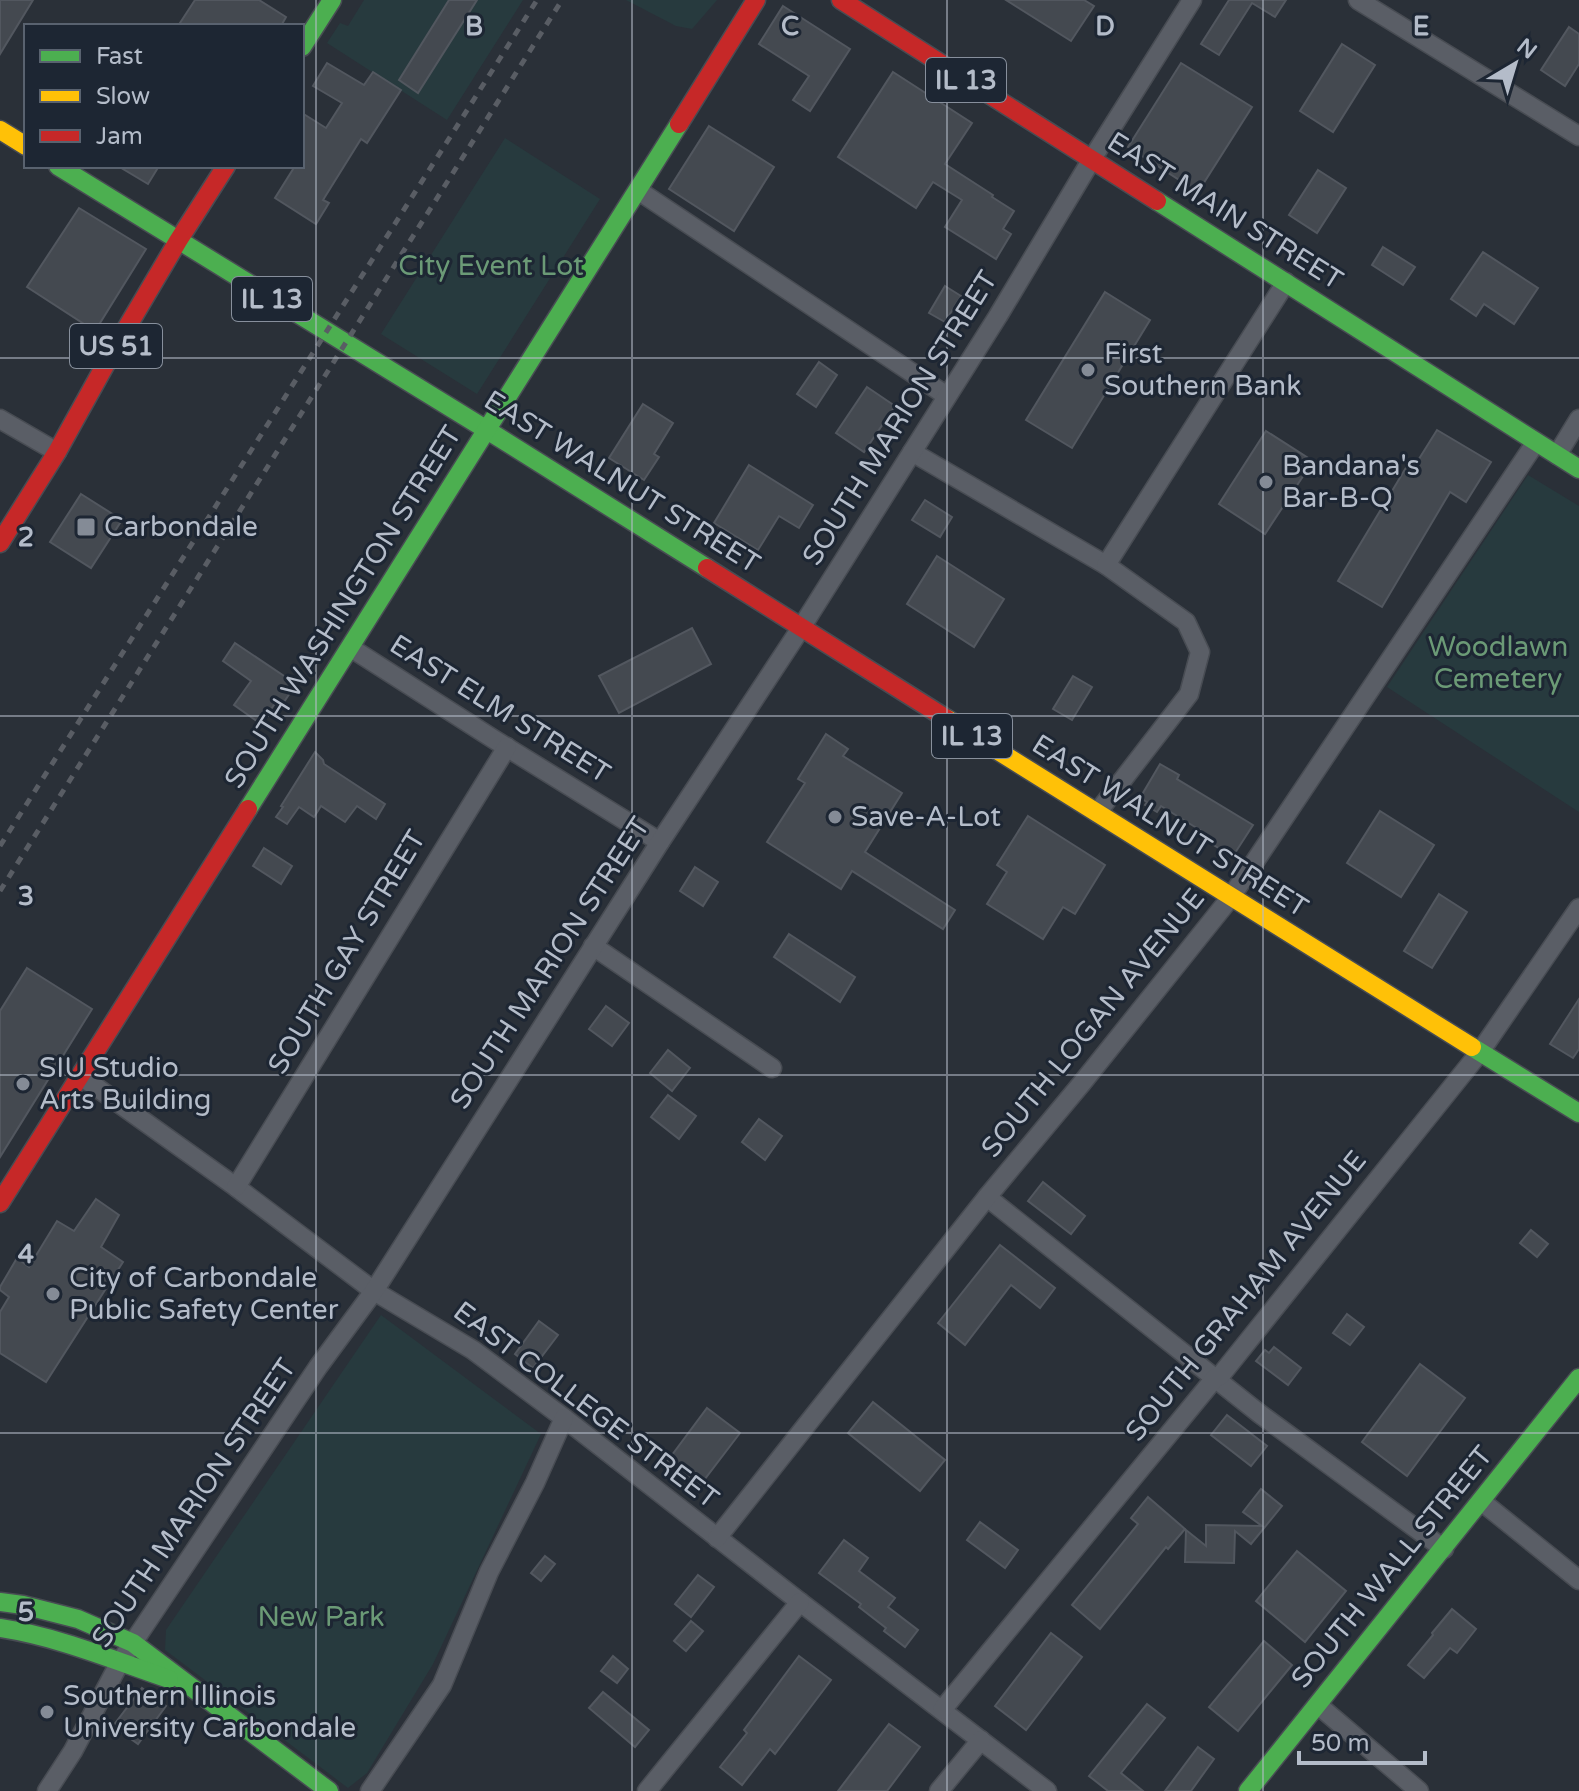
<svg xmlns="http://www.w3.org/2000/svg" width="1579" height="1791" font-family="'Varela Round',sans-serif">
  <rect width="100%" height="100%" fill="#2a3038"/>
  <!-- green -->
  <g fill="#273a3e">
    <polygon points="364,0 523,0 447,120 327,43 340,23 348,26"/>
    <polygon points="626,0 717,0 692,29 676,26"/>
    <polygon points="505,138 600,199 477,394 381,334"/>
    <polygon points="1528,475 1579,506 1579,812 1387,687"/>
    <polygon points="381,1315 541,1434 433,1664 367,1773 348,1788 165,1650 166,1630"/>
  </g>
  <!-- building -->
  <g fill="#444950" stroke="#52575f" stroke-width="2">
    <polygon points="0,0 33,0 0,54"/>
    <polygon points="195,0 259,0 286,17 281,26 178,26"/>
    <polygon points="449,0 477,0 418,93 399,80"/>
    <polygon points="1006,0 1084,0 1094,6 1071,41"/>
    <polygon points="1229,0 1286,0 1275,17 1252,3 1219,55 1201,44"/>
    <polygon points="783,6 850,49 810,111 793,100 809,76 759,44"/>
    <polygon points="1569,27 1579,34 1579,64 1565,86 1541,70"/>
    <polygon points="1342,44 1375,65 1333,132 1300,111"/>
    <polygon points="327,63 364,85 373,72 401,90 367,143 361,139 323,200 329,203 316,224 275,198 295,166 302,166 302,113 326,128 342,103 313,86"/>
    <polygon points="1181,63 1252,107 1198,192 1128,147"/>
    <polygon points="893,72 972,123 945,164 993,195 992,197 1014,211 1003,229 1011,234 996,259 945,227 962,200 933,182 916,208 838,157"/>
    <polygon points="709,126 774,167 734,231 669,189"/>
    <polygon points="118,166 159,166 148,184"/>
    <polygon points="1318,170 1346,188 1317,233 1289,215"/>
    <polygon points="79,208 146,249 95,331 27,287"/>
    <polygon points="1383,247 1415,267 1403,285 1372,265"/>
    <polygon points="1483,252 1538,288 1514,324 1484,304 1476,316 1451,299"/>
    <polygon points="945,286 961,296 945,322 929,313"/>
    <polygon points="1105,292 1150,320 1072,448 1026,420"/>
    <polygon points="819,362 837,375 816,407 797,394"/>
    <polygon points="867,387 895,406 864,452 836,433"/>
    <polygon points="643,404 673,423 654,454 659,457 644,480 609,458"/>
    <polygon points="1437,430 1491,462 1466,502 1450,492 1382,607 1338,581 1407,466 1412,470"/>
    <polygon points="1266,431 1313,461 1265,534 1219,504"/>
    <polygon points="749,465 813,505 799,528 779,516 758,550 714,523"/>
    <polygon points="81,494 122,520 91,568 50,542"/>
    <polygon points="925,500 952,517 940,537 912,520"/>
    <polygon points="937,556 1004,599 974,647 907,604"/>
    <polygon points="692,628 711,664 619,713 599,676"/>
    <polygon points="235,643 296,684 284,702 278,699 261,724 234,705 251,681 223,661"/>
    <polygon points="1073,676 1092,687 1072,720 1053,709"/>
    <polygon points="826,734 848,749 843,756 902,793 865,852 955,910 943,929 852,871 841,889 767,842 805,783 798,779"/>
    <polygon points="315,752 323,760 324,764 385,804 376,819 357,806 345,822 321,806 314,817 299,807 287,824 276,817 283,807 281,806"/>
    <polygon points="1160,764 1179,775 1177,779 1253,825 1235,853 1227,848 1225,852 1212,844 1215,840 1208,835 1161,806 1157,812 1145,805 1147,802 1140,798"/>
    <polygon points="1380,811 1434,845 1401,897 1347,863"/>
    <polygon points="1028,816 1105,865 1075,914 1063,907 1043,939 987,904 1007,872 997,865"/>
    <polygon points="264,848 292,866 281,884 253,866"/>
    <polygon points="695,867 718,882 703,906 680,891"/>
    <polygon points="1439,894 1467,912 1432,968 1404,951"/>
    <polygon points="789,934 855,977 840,1002 774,957"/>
    <polygon points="27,968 92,1009 0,1157 0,1011"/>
    <polygon points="1579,999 1579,1049 1573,1058 1550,1044"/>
    <polygon points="606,1006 629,1023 612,1046 589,1029"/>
    <polygon points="668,1050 690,1068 672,1091 650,1073"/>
    <polygon points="668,1095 696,1116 679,1139 651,1117"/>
    <polygon points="759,1119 782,1136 765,1160 742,1142"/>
    <polygon points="1043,1182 1085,1216 1071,1234 1028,1201"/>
    <polygon points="96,1199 119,1215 101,1247 123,1262 46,1382 0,1353 0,1312 9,1297 0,1290 0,1287 17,1258 29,1267 57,1221 74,1231"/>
    <polygon points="1531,1230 1548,1244 1537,1257 1520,1243"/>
    <polygon points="1000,1245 1055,1288 1040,1308 1011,1285 965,1345 938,1323"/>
    <polygon points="1347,1314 1364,1327 1350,1345 1333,1333"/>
    <polygon points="539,1321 558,1335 533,1368 515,1354"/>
    <polygon points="1274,1347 1301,1368 1288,1385 1256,1361 1265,1350 1269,1353"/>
    <polygon points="1420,1364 1465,1398 1407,1476 1362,1442"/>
    <polygon points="873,1402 945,1460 920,1491 848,1433"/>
    <polygon points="707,1408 740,1433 698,1488 666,1463"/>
    <polygon points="1227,1415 1267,1446 1251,1466 1211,1435"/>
    <polygon points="1261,1489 1282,1506 1251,1544 1235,1531 1234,1563 1185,1562 1186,1530 1206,1546 1206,1525 1262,1526 1243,1512"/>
    <polygon points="1148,1497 1185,1529 1168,1549 1166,1547 1100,1629 1072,1605 1138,1524 1131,1518"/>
    <polygon points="980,1522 1018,1550 1005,1568 967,1540"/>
    <polygon points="844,1540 868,1558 859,1571 895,1598 888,1607 918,1630 905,1647 884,1631 886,1628 859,1607 861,1604 819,1573"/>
    <polygon points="1297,1551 1346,1591 1305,1642 1256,1601"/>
    <polygon points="545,1556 555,1564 541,1581 531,1573"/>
    <polygon points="698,1575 714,1587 691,1617 675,1604"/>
    <polygon points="1452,1609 1476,1629 1457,1653 1450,1648 1424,1678 1408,1665 1433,1635 1432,1633"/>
    <polygon points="691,1621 703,1631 686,1651 674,1641"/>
    <polygon points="1051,1633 1082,1657 1026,1730 995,1706"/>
    <polygon points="1264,1641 1292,1665 1238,1731 1209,1707"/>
    <polygon points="613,1656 628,1669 617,1683 601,1671"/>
    <polygon points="799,1656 831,1680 775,1754 770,1749 742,1785 720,1767 747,1733 744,1730"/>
    <polygon points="142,1688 166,1706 138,1744 113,1726"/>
    <polygon points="603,1692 649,1730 635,1747 589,1708"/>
    <polygon points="1147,1704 1165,1718 1121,1773 1143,1791 1108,1791 1089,1776"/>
    <polygon points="889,1724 920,1747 887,1791 838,1791"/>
    <polygon points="1198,1747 1214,1759 1191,1791 1165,1791"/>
  </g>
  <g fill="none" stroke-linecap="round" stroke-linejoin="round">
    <defs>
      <g id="street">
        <polyline points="1358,0 1579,136"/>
        <polyline points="639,191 947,396"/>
        <polyline points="0,419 57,452"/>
        <polyline points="912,452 1106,565"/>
        <polyline points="1557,455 1579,419"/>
        <polyline points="351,648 495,740 660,842"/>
        <polyline points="1097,813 1189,694 1200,652 1186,622 1106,565 1286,282"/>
        <polyline points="593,946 772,1068"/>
        <polyline points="82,1077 236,1187 374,1291 473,1350 564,1418 800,1602 1047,1791"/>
        <polyline points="236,1187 507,747"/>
        <polyline points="987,1197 1260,1414 1444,1549"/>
        <polyline points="1481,1501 1579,1580"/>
        <polyline points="717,1538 987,1197 1082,1083 1231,897 1536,442"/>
        <polyline points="1318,1705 1419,1791"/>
        <polyline points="942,1710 1215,1378 1220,1376 1480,1052 1579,908"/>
        <polyline points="47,1791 73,1751 120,1662 318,1367 374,1291 660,842 801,628 998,316 1092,159 1192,0"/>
        <polyline points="370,1791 442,1685 489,1572 535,1483 564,1418"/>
        <polyline points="647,1791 800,1602"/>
        <polyline points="939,1791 981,1740"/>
      </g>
      <g id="fast">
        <polyline points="302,47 332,0"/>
        <polyline points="58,166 487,430 707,568"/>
        <polyline points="1157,201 1579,469"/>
        <polyline points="248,809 679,124"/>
        <polyline points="1472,1047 1579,1113"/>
        <polyline points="0,1602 23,1605 78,1619 133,1643 329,1791"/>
        <path d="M0,1628C59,1637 113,1660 169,1679"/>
        <polyline points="1248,1791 1579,1378"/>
      </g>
      <g id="slow">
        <polyline points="0,130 26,146"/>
        <polyline points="947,719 1472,1047"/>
      </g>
      <g id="jam">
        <polyline points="841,0 1157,201"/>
        <polyline points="679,124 756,0"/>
        <polyline points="0,543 57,452 113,351 178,241 226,166"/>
        <polyline points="707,568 947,719"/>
        <polyline points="0,1203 248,809"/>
      </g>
    </defs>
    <!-- street casing -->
    <use href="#street" stroke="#484c53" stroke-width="21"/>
    <!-- fast casing -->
    <use href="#fast" stroke="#484c53" stroke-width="21"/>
    <!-- slow casing -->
    <use href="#slow" stroke="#484c53" stroke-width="21"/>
    <!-- jam casing -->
    <use href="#jam" stroke="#484c53" stroke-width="21"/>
    <!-- street -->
    <use href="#street" stroke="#5a5e66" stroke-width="18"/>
    <!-- fast -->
    <use href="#fast" stroke="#4caf50" stroke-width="18"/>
    <!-- slow -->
    <use href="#slow" stroke="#ffc107" stroke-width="18"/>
    <!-- jam -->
    <use href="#jam" stroke="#c62828" stroke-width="18"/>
    <!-- rail -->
    <g stroke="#595d64" stroke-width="5" stroke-dasharray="8 8" stroke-linecap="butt">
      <polyline points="0,846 537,0"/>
      <polyline points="0,891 562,0"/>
    </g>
  </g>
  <!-- grid -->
  <path fill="none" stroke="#b4bcc9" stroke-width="2" stroke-opacity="0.55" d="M316,0V1791M632,0V1791M947,0V1791M1263,0V1791M0,358H1579M0,716H1579M0,1075H1579M0,1433H1579"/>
  <!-- markers -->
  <g fill="#848b96" stroke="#1d2633" stroke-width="3">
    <circle cx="1088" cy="370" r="8"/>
    <circle cx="1266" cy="482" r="8"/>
    <rect x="76" y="517" width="20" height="20" rx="4"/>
    <circle cx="835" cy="817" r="8"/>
    <circle cx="23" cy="1084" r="8"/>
    <circle cx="53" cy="1294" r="8"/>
    <circle cx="47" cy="1712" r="8"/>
  </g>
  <g text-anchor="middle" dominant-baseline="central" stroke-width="6" stroke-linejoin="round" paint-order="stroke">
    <!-- shield labels -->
    <g fill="#1d2633" stroke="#878f9c" stroke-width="2">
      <rect x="926" y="58" width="80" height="44" rx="6"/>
      <rect x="232" y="277" width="80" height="44" rx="6"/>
      <rect x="70" y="324" width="92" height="44" rx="6"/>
      <rect x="932" y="714" width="80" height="44" rx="6"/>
    </g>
    <g font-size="26" font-weight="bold" fill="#b4bcc9">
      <text x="966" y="80">IL 13</text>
      <text x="272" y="299">IL 13</text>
      <text x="116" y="346">US 51</text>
      <text x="972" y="736">IL 13</text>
    </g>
    <!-- street labels -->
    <g font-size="28" fill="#b4bcc9" stroke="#1d2633">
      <text transform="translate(1225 211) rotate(32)">EAST MAIN STREET</text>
      <text transform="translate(900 418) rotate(-58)">SOUTH MARION STREET</text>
      <text transform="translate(622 482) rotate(32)">EAST WALNUT STREET</text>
      <text transform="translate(343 607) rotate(-58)">SOUTH WASHINGTON STREET</text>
      <text transform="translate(500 709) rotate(32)">EAST ELM STREET</text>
      <text transform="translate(1170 826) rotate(32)">EAST WALNUT STREET</text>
      <text transform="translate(347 952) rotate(-59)">SOUTH GAY STREET</text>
      <text transform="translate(550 963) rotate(-57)">SOUTH MARION STREET</text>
      <text transform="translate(1093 1023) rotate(-51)">SOUTH LOGAN AVENUE</text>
      <text transform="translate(1246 1296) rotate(-51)">SOUTH GRAHAM AVENUE</text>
      <text transform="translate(586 1405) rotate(37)">EAST COLLEGE STREET</text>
      <text transform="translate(194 1503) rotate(-56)">SOUTH MARION STREET</text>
      <text transform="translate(1392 1567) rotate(-51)">SOUTH WALL STREET</text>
    </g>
    <!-- park labels -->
    <g font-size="28" fill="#6b9a76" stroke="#1d2633">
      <text x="491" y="266">City Event Lot</text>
      <text x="1498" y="647">Woodlawn<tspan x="1498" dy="32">Cemetery</tspan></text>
      <text x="321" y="1617">New Park</text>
    </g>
    <!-- poi labels -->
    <g font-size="28" fill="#b4bcc9" stroke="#1d2633" text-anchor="start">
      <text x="1104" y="354">First<tspan x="1104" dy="32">Southern Bank</tspan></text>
      <text x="1282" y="466">Bandana's<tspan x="1282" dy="32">Bar-B-Q</tspan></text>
      <text x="104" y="527">Carbondale</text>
      <text x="851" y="817">Save-A-Lot</text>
      <text x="39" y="1068">SIU Studio<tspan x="39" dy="32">Arts Building</tspan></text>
      <text x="69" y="1278">City of Carbondale<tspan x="69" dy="32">Public Safety Center</tspan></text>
      <text x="63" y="1696">Southern Illinois<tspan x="63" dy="32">University Carbondale</tspan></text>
    </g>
  </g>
  <g font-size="26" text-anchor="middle" font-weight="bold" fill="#b4bcc9" stroke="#1d2633" stroke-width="6" stroke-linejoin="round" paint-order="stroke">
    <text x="474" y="35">B</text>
    <text x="790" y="35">C</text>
    <text x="1105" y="35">D</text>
    <text x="1421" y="35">E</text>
    <text x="26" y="546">2</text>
    <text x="26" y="905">3</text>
    <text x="26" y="1263">4</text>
    <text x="26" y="1621">5</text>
  </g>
  <!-- legend -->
  <rect x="24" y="24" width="280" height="144" fill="#1d2633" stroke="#59626f" stroke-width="2"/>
  <rect x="40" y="50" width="40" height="12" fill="#4caf50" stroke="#59626f" stroke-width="2"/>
  <text x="96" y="64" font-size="24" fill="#b4bcc9">Fast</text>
  <rect x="40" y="90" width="40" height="12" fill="#ffc107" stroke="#59626f" stroke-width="2"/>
  <text x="96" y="104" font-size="24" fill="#b4bcc9">Slow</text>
  <rect x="40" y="130" width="40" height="12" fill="#c62828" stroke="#59626f" stroke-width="2"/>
  <text x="96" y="144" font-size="24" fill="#b4bcc9">Jam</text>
  <!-- north arrow -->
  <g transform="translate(1515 64) rotate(38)" stroke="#1d2633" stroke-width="6" paint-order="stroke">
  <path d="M0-6L14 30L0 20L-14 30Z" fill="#b4bcc9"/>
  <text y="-12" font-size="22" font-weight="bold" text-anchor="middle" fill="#b4bcc9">N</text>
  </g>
  <!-- scale -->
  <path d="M1299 1751v12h126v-12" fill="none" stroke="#b4bcc9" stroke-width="4"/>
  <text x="1311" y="1751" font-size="24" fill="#b4bcc9" stroke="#1d2633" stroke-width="6" paint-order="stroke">50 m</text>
</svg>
